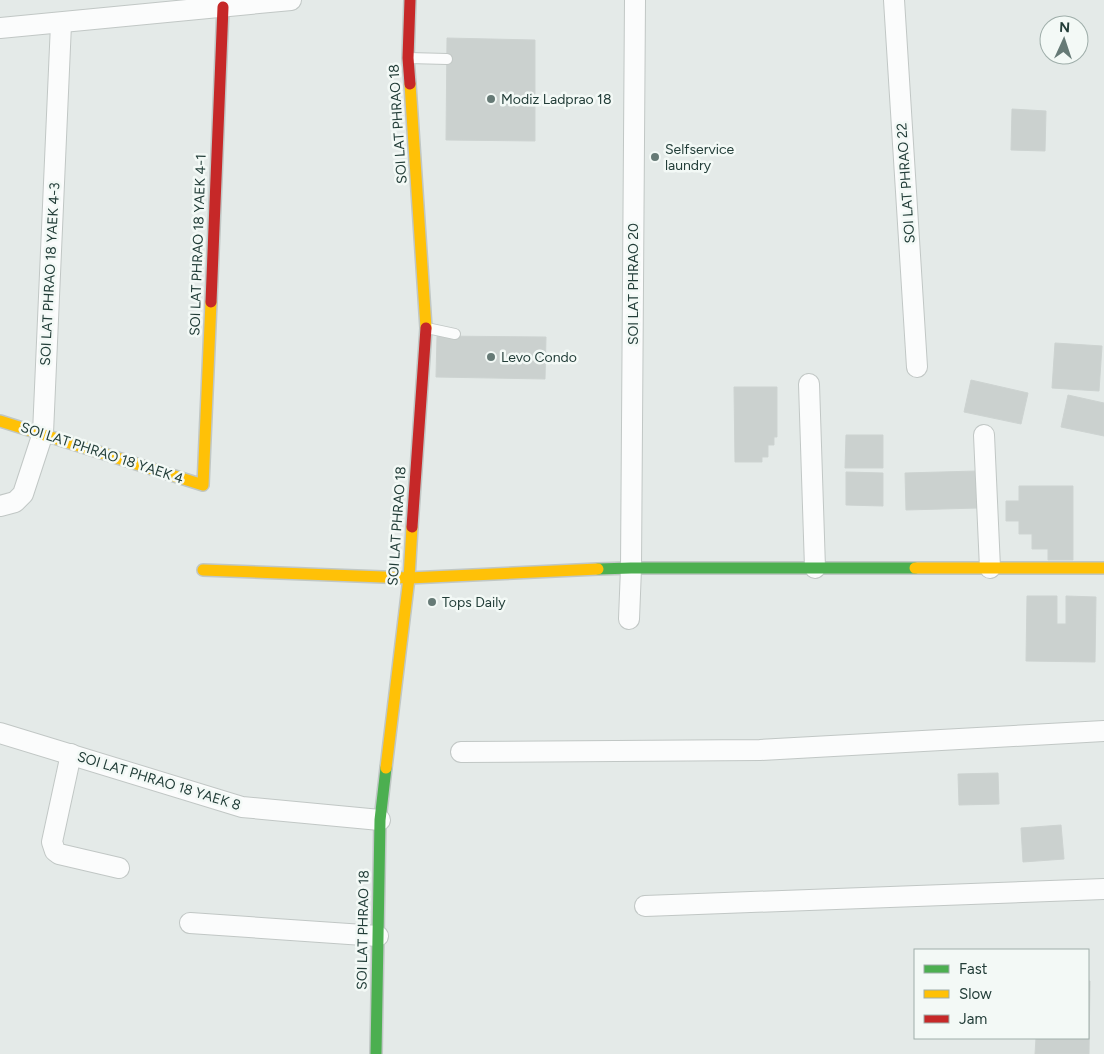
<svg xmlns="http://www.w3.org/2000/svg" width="1104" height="1054" font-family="Figtree,sans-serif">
  <rect width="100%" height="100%" fill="#e4eae8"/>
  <!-- building -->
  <g fill="#cbd1cf" stroke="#cdd3d1">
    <polygon points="447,38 535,40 535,141 446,140"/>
    <polygon points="1012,109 1046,111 1045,151 1011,150"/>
    <polygon points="437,336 546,337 545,379 436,377"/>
    <polygon points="1055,343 1102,346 1099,391 1052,388"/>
    <polygon points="971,380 1028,393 1021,424 964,412"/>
    <polygon points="734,387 777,387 777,437 774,437 774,445 768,445 768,457 762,457 762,462 735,462"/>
    <polygon points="1068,395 1104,403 1104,436 1061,427"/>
    <polygon points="846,435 883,435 883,468 845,468"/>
    <polygon points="977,471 978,508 906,510 905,473"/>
    <polygon points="846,472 883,473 883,506 846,505"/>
    <polygon points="1019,486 1073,486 1073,560 1048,560 1048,549 1032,549 1032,534 1019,534 1019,521 1006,521 1006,501 1019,501"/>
    <polygon points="1027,596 1057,596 1057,624 1066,624 1066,596 1096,597 1095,662 1026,661"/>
    <polygon points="998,773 999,804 959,805 958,774"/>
    <polygon points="1061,825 1064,859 1023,862 1021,828"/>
    <polygon points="1088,981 1090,981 1089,1054 1035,1054 1036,1038 1088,1038"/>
  </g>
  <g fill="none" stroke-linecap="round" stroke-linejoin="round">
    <defs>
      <g id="lane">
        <polyline points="409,58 447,59"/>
        <polyline points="427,328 455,334"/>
      </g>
      <g id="street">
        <polyline points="894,0 917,367"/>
        <polyline points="0,28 291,0"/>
        <polyline points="809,384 815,568"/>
        <polyline points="984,435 990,568"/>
        <polyline points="0,506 15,502 23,494 43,433 61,24"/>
        <polyline points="629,619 631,568 635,0"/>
        <polyline points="0,733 242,807 380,820"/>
        <polyline points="461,752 760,750 1104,731"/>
        <polyline points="71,754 52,842 55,851 59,854 119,868"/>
        <polyline points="645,906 1104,889"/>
        <polyline points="190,923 378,936"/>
      </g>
      <g id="fast">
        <polyline points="598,569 631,568 915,568"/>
        <polyline points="376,1054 380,820 386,768"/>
      </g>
      <g id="slow">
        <polyline points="410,84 426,328"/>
        <polyline points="0,421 203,485 211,302"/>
        <polyline points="915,568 1104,568"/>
        <polyline points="203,570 409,578 598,569"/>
        <polyline points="386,768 409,578 412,527"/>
      </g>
      <g id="jam">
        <polyline points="410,84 408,58 410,0"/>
        <polyline points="211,302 223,7"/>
        <polyline points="412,527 426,328"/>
      </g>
    </defs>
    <!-- lane casing -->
    <use href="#lane" stroke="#c1c7c5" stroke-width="12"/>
    <!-- street casing -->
    <use href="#street" stroke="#c1c7c5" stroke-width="22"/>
    <!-- fast casing -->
    <use href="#fast" stroke="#c0c7c5" stroke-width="14"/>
    <!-- slow casing -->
    <use href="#slow" stroke="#c0c7c5" stroke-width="14"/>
    <!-- jam casing -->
    <use href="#jam" stroke="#c0c7c5" stroke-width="14"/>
    <!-- lane -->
    <use href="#lane" stroke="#fbfcfc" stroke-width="10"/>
    <!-- street -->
    <use href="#street" stroke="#fbfcfc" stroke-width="20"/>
    <!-- fast -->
    <use href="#fast" stroke="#4caf50" stroke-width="11"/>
    <!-- slow -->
    <use href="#slow" stroke="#ffc107" stroke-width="11"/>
    <!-- jam -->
    <use href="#jam" stroke="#c62828" stroke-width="11"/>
  </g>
  <!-- markers -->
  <g fill="#667a76" stroke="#f3f9f6" stroke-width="2">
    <circle cx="491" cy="99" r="5"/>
    <circle cx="655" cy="157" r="5"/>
    <circle cx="491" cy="357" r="5"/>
    <circle cx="432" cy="602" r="5"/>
  </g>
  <g text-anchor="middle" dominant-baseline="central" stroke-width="5" stroke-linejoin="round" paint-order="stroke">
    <!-- poi labels -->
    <g font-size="14" fill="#223d38" stroke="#f3f9f6" text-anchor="start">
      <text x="501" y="99">Modiz Ladprao 18</text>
      <text x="665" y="149">Selfservice<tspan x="665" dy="16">laundry</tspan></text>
      <text x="501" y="357">Levo Condo</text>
      <text x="442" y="602">Tops Daily</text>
    </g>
    <!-- street labels -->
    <g font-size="14" fill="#223d38" stroke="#f3f9f6">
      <text transform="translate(398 124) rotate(-94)">SOI LAT PHRAO 18</text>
      <text transform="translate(906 183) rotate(-94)">SOI LAT PHRAO 22</text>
      <text transform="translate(198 245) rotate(-88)">SOI LAT PHRAO 18 YAEK 4-1</text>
      <text transform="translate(50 274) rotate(-87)">SOI LAT PHRAO 18 YAEK 4-3</text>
      <text transform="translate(633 284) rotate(-90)">SOI LAT PHRAO 20</text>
      <text transform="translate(102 453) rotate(18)">SOI LAT PHRAO 18 YAEK 4</text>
      <text transform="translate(397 526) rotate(-86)">SOI LAT PHRAO 18</text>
      <text transform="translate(159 781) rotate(17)">SOI LAT PHRAO 18 YAEK 8</text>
      <text transform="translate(363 930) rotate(-89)">SOI LAT PHRAO 18</text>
    </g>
  </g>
  <!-- legend -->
  <rect x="914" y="949" width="175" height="90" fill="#f3f9f6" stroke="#9faeaa"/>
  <rect x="924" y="965" width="25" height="8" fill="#4caf50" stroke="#9faeaa"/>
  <text x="959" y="974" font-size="15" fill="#223d38">Fast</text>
  <rect x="924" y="990" width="25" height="8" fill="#ffc107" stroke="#9faeaa"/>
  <text x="959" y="999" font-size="15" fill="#223d38">Slow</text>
  <rect x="924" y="1015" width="25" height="8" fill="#c62828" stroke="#9faeaa"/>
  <text x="959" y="1024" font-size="15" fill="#223d38">Jam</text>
  <!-- north arrow -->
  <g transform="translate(1064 40) rotate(3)"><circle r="24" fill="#f3f9f6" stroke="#9faeaa"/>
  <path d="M0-4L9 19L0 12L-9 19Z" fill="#667a76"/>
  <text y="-8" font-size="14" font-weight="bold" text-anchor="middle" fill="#223d38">N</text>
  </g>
</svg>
